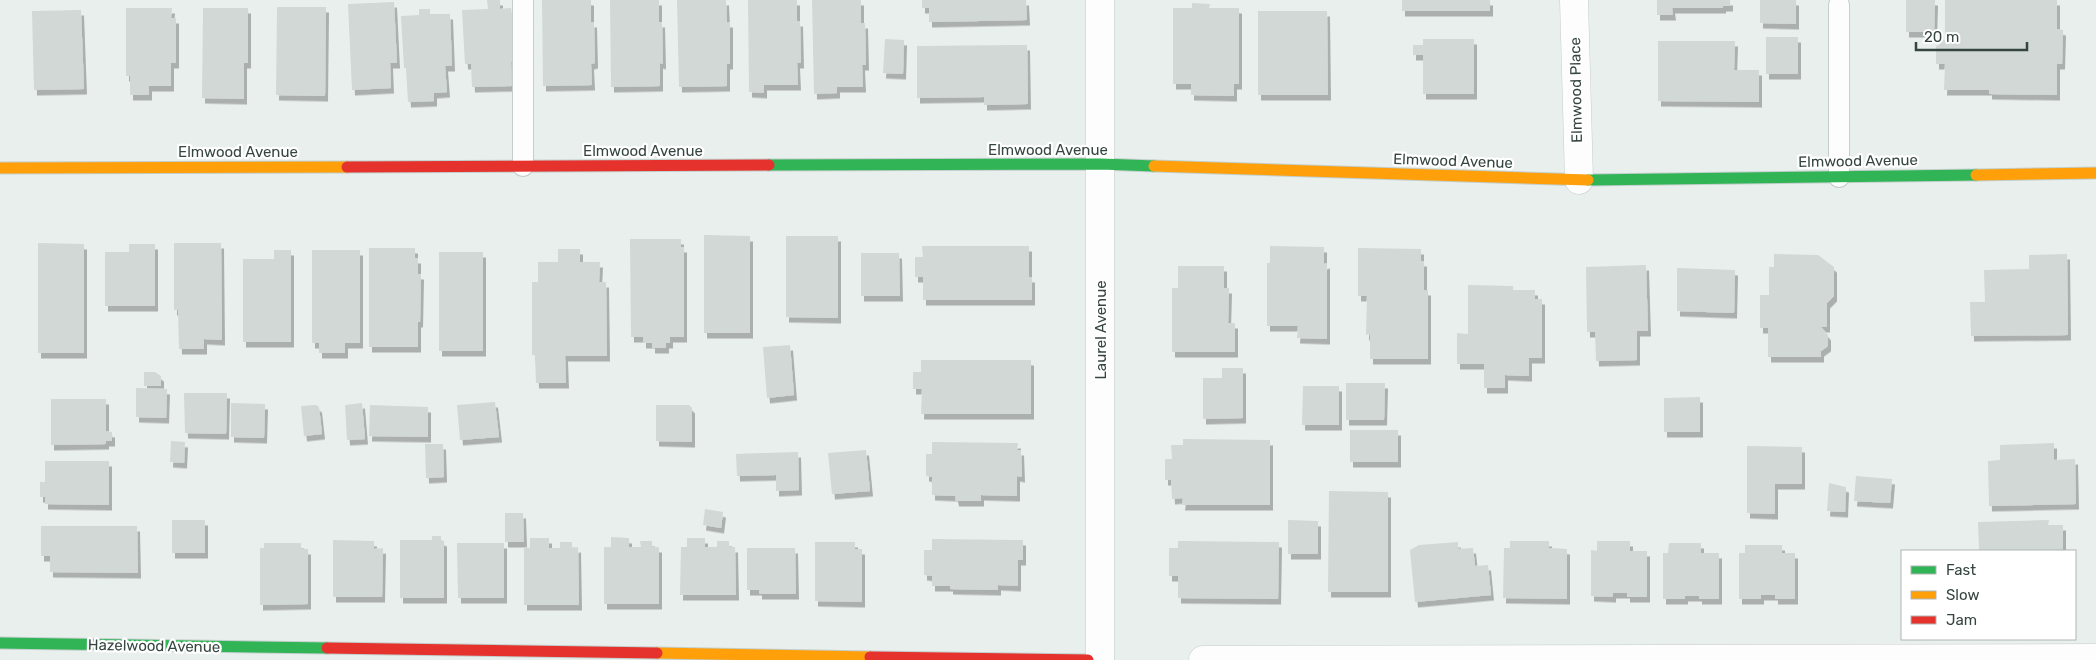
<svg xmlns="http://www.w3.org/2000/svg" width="2096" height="660" font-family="Rubik,sans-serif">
  <defs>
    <filter id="shadow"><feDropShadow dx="3" dy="5.5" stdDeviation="0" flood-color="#0004"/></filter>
  </defs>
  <rect width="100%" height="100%" fill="#e9efed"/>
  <!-- building -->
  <g fill="#d1d8d6" filter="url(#shadow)">
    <polygon points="487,0 500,0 500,9 511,8 512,15 516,15 518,62 511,62 512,86 472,87 471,64 465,64 462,10 488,9"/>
    <polygon points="542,0 591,0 591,22 594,22 595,63 591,64 592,85 543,86"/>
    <polygon points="610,0 659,0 659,22 662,22 663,64 660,63 660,86 611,87"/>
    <polygon points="677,0 726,0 727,22 730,22 730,64 727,64 727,86 679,87"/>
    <polygon points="748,0 797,0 797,21 800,21 801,63 797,63 798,85 764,85 764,93 749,92"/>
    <polygon points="812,0 861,0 861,23 865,23 866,65 862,65 863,87 837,87 837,93 814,94"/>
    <polygon points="922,0 1026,0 1027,20 929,22 929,8 922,8"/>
    <rect x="1402" y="0" width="88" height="11"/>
    <polygon points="1657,0 1730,0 1730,6 1723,6 1723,8 1672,8 1673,15 1657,15"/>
    <polygon points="1760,0 1796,0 1796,24 1760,23"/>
    <polygon points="1906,0 1935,0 1934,32 1906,32"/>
    <polygon points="1945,0 2057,0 2057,29 2063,30 2062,64 2057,64 2057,95 1989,94 1989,90 1944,90 1945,64 1936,64 1936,46 1939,45 1939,40 1945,40"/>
    <polygon points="394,2 397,63 390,63 391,88 352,90 348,4"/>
    <polygon points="1192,3 1210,4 1209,8 1239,8 1239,84 1234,84 1234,96 1191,95 1191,84 1173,84 1173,8 1192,8"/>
    <polygon points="277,7 326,7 325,96 276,95"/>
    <polygon points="126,8 172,8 171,18 176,18 176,63 171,63 171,86 149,86 149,95 130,95 130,76 126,76"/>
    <polygon points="203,8 248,8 248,63 244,63 244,99 202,98"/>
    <polygon points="419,9 430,9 430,14 450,14 452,66 445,66 447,92 434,93 434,101 408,102 406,68 404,68 401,16 419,15"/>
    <polygon points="81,10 84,89 34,90 32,11"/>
    <polygon points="1258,11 1327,11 1328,95 1258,95"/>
    <rect x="1766" y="37" width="32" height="37"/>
    <polygon points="885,39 904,40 903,74 883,73"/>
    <polygon points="1423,39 1474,39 1474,94 1423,94 1423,55 1413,55 1413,45 1423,45"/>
    <polygon points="1658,41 1735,41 1734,70 1759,70 1759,102 1658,101"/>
    <polygon points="1027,45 1028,104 984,105 984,97 917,98 917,46"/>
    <polygon points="704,235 750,236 750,333 704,333"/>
    <polygon points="786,236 838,236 838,318 786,317"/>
    <polygon points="630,239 681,239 681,247 684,247 684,337 670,337 670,343 666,343 666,348 652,348 652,343 643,343 643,337 631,337"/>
    <polygon points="38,243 84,244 84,353 38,353"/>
    <polygon points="174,243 221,243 222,340 204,339 204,349 179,349 178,310 174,310"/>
    <polygon points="129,244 155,244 155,306 105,306 105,252 129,252"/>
    <polygon points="922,246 1029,246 1029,277 1032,277 1032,300 923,300 923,277 915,277 915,257 923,257"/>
    <polygon points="1270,246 1324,247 1324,264 1327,263 1327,339 1297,338 1298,326 1267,326 1267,263 1270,263"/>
    <polygon points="369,248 415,248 415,258 418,258 418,274 421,274 420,322 418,322 418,347 369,347"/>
    <polygon points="1358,248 1421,249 1421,261 1424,261 1424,290 1428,290 1428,359 1370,359 1370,334 1366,335 1367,296 1358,296"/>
    <polygon points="558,249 580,249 580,262 600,262 599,282 606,282 607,356 565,356 566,383 536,383 535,355 532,355 532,282 538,282 538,262 558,262"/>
    <polygon points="274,250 291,250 291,342 243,342 243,259 274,259"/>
    <polygon points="312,250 360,250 360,343 345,343 345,353 319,353 319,343 312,343"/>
    <rect x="439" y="252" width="44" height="99"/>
    <polygon points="861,253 899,253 900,296 861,296"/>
    <polygon points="1774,254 1818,255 1834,267 1834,296 1827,303 1827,327 1821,327 1828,335 1828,346 1821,351 1821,357 1768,357 1768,328 1760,328 1760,295 1769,295 1769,267 1774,267"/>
    <polygon points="2067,254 2068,335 1971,336 1970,302 1985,302 1984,270 2029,269 2029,255"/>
    <polygon points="1646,265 1648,331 1637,331 1637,360 1596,361 1595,332 1587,332 1586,267"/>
    <polygon points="1178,266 1224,266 1224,288 1229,288 1228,323 1235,323 1235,352 1172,352 1172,288 1178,288"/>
    <polygon points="1677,268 1735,270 1734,313 1677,311"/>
    <polygon points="1468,285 1513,286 1513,290 1535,290 1535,299 1542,299 1542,358 1529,358 1529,376 1505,375 1505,388 1484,388 1484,364 1457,364 1457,333 1468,334"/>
    <polygon points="790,345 794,395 767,398 763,347"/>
    <polygon points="921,360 1031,360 1031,414 921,414 922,389 913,389 913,372 921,372"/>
    <polygon points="1222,368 1243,368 1243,418 1203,419 1203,378 1222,378"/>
    <polygon points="144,372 155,372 161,376 161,386 144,386"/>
    <polygon points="1346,383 1385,383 1384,420 1346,420"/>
    <polygon points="1303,386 1339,386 1339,425 1302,425"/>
    <polygon points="136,388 167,389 166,418 136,417"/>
    <polygon points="184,393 227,393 226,434 185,433"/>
    <polygon points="1700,397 1700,432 1664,432 1664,398"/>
    <polygon points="51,399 106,399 106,431 112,432 112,441 106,441 106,444 51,445"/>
    <polygon points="495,402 499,437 460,440 457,405"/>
    <polygon points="231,403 265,404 264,438 231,437"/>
    <polygon points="362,403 365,439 347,440 345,405"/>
    <polygon points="316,405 319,407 322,434 304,436 301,406"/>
    <polygon points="370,405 428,407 428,437 369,436"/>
    <polygon points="656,405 689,405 692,408 692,442 656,441"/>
    <rect x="1350" y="430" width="48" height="32"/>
    <polygon points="1183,439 1270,440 1270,505 1182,505 1183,498 1172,499 1171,480 1165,480 1165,459 1172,459 1171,445 1183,445"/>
    <polygon points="171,441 185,442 184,463 170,462"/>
    <polygon points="932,442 1018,443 1017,450 1021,450 1022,477 1017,476 1017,496 981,495 981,501 956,501 955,496 932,495 932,477 926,476 926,454 932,454"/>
    <polygon points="2054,443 2054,460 2075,459 2076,504 1989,506 1988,461 2000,460 2000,445"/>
    <polygon points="425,444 443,444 444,477 426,478"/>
    <polygon points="1747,446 1802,447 1802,484 1775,484 1775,514 1747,513"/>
    <polygon points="866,450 870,491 832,494 828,453"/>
    <polygon points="798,452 799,490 776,491 776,475 737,476 736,454"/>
    <polygon points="45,461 109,461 109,505 45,504 45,497 40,497 40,482 45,482"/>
    <polygon points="1856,476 1892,479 1890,503 1854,501"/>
    <polygon points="1829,483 1846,487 1845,512 1827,511"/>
    <polygon points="1329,491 1388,492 1388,592 1328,592"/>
    <polygon points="705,509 723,512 721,528 703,525"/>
    <polygon points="505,513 523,513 524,542 505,542"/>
    <rect x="172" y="520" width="33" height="33"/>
    <polygon points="1288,520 1318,521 1318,554 1288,554"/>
    <polygon points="2049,520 2048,525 2063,525 2063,551 1979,551 1978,522"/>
    <polygon points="41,526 137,526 138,573 50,572 50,556 41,556"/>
    <polygon points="432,536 441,536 441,540 444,541 444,598 400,598 400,540 432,540"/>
    <polygon points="611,537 629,538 629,547 641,547 640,541 652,541 652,547 659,547 659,604 604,604 604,547 611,547"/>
    <polygon points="530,538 549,538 549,548 560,548 560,542 572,542 572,548 578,547 579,605 524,605 524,547 530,548"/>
    <polygon points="687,538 705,538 705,547 717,547 717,541 729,541 729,547 735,547 736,595 680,595 681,547 687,547"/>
    <polygon points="932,539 1023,540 1023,560 1018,560 1018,586 998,585 998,590 950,589 950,586 932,586 932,576 924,575 924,550 932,550"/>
    <polygon points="333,540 374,541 374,549 383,548 382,597 333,597"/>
    <polygon points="1178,541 1279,542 1278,599 1178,598 1178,576 1169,576 1169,548 1178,548"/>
    <polygon points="1510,541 1549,541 1549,548 1567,549 1567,599 1503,598 1504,548 1510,548"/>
    <polygon points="1597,541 1630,541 1630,551 1647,551 1647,597 1627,597 1627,593 1613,593 1613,597 1591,596 1591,550 1597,551"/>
    <polygon points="815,542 855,542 855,549 862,549 862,602 815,601"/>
    <polygon points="1458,542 1458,549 1473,548 1475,566 1488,565 1491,595 1415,602 1410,550 1419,545"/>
    <polygon points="264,543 301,543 301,549 308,549 308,604 260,605 260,548 264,548"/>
    <polygon points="457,543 504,543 504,598 458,598"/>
    <polygon points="1669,543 1701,543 1701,553 1719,553 1719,599 1699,599 1699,596 1685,596 1685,599 1663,599 1663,553 1668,553"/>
    <polygon points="1745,545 1782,545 1782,553 1795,553 1795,599 1775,599 1775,595 1761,595 1761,599 1739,599 1739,553 1745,553"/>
    <polygon points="747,548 795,548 796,594 759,594 759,590 747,590"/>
  </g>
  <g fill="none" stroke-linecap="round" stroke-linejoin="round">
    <defs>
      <g id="lane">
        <polyline points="523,0 523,166"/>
        <polyline points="1839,5 1839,177"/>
      </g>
      <g id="street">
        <polyline points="1100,0 1100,660"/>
        <polyline points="1574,0 1579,180"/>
        <polyline points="1203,660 2096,658"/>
      </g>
      <g id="fast">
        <polyline points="769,165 1101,164 1154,166"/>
        <polyline points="1588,180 1976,175"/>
        <polyline points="0,643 327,648"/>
      </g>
      <g id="slow">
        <polyline points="1154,166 1588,180"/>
        <polyline points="0,168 347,167"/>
        <polyline points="1976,175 2096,173"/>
        <polyline points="657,653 870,657"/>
      </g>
      <g id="jam">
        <polyline points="347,167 769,165"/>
        <polyline points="327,648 657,653"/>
        <polyline points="870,657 1088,660"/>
      </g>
    </defs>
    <!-- lane casing -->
    <use href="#lane" stroke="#c6cdcb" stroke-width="22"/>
    <!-- street casing -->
    <use href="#street" stroke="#c6cdcb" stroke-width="29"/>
    <!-- fast casing -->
    <use href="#fast" stroke="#c2cfcc" stroke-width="13"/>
    <!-- slow casing -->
    <use href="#slow" stroke="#c2cfcc" stroke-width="13"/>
    <!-- jam casing -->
    <use href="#jam" stroke="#c2cfcc" stroke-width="13"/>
    <!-- lane -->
    <use href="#lane" stroke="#fcfdfc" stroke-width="20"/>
    <!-- street -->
    <use href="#street" stroke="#fcfdfc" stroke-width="28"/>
    <!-- fast -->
    <use href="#fast" stroke="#30b455" stroke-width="11"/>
    <!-- slow -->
    <use href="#slow" stroke="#ff9f0a" stroke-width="11"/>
    <!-- jam -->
    <use href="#jam" stroke="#e5322d" stroke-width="11"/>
  </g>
  <g text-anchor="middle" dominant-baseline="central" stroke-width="4.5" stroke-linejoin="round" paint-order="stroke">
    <!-- street labels -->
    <g font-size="15" fill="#35453f" stroke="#fff">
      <text transform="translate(1576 90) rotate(-91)">Elmwood Place</text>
      <text x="1048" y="150">Elmwood Avenue</text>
      <text x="643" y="151">Elmwood Avenue</text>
      <text x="238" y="152">Elmwood Avenue</text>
      <text transform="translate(1453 161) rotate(2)">Elmwood Avenue</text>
      <text transform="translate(1858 161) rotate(-1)">Elmwood Avenue</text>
      <text transform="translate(1101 330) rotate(-90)">Laurel Avenue</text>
      <text transform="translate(154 646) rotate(1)">Hazelwood Avenue</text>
    </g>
  </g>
  <!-- legend -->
  <rect x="1901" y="550" width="175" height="90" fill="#ffffff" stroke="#aeb5b2"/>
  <rect x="1911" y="566" width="25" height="8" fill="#30b455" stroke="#aeb5b2"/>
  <text x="1946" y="575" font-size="15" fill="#35453f">Fast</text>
  <rect x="1911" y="591" width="25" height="8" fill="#ff9f0a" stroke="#aeb5b2"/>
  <text x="1946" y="600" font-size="15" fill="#35453f">Slow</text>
  <rect x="1911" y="616" width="25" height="8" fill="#e5322d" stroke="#aeb5b2"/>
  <text x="1946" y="625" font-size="15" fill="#35453f">Jam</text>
  <!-- scale -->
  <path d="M1916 42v8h111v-8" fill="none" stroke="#35453f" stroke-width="2.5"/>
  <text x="1924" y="42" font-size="15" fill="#35453f" stroke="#ffffff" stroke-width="4" paint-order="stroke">20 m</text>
</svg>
